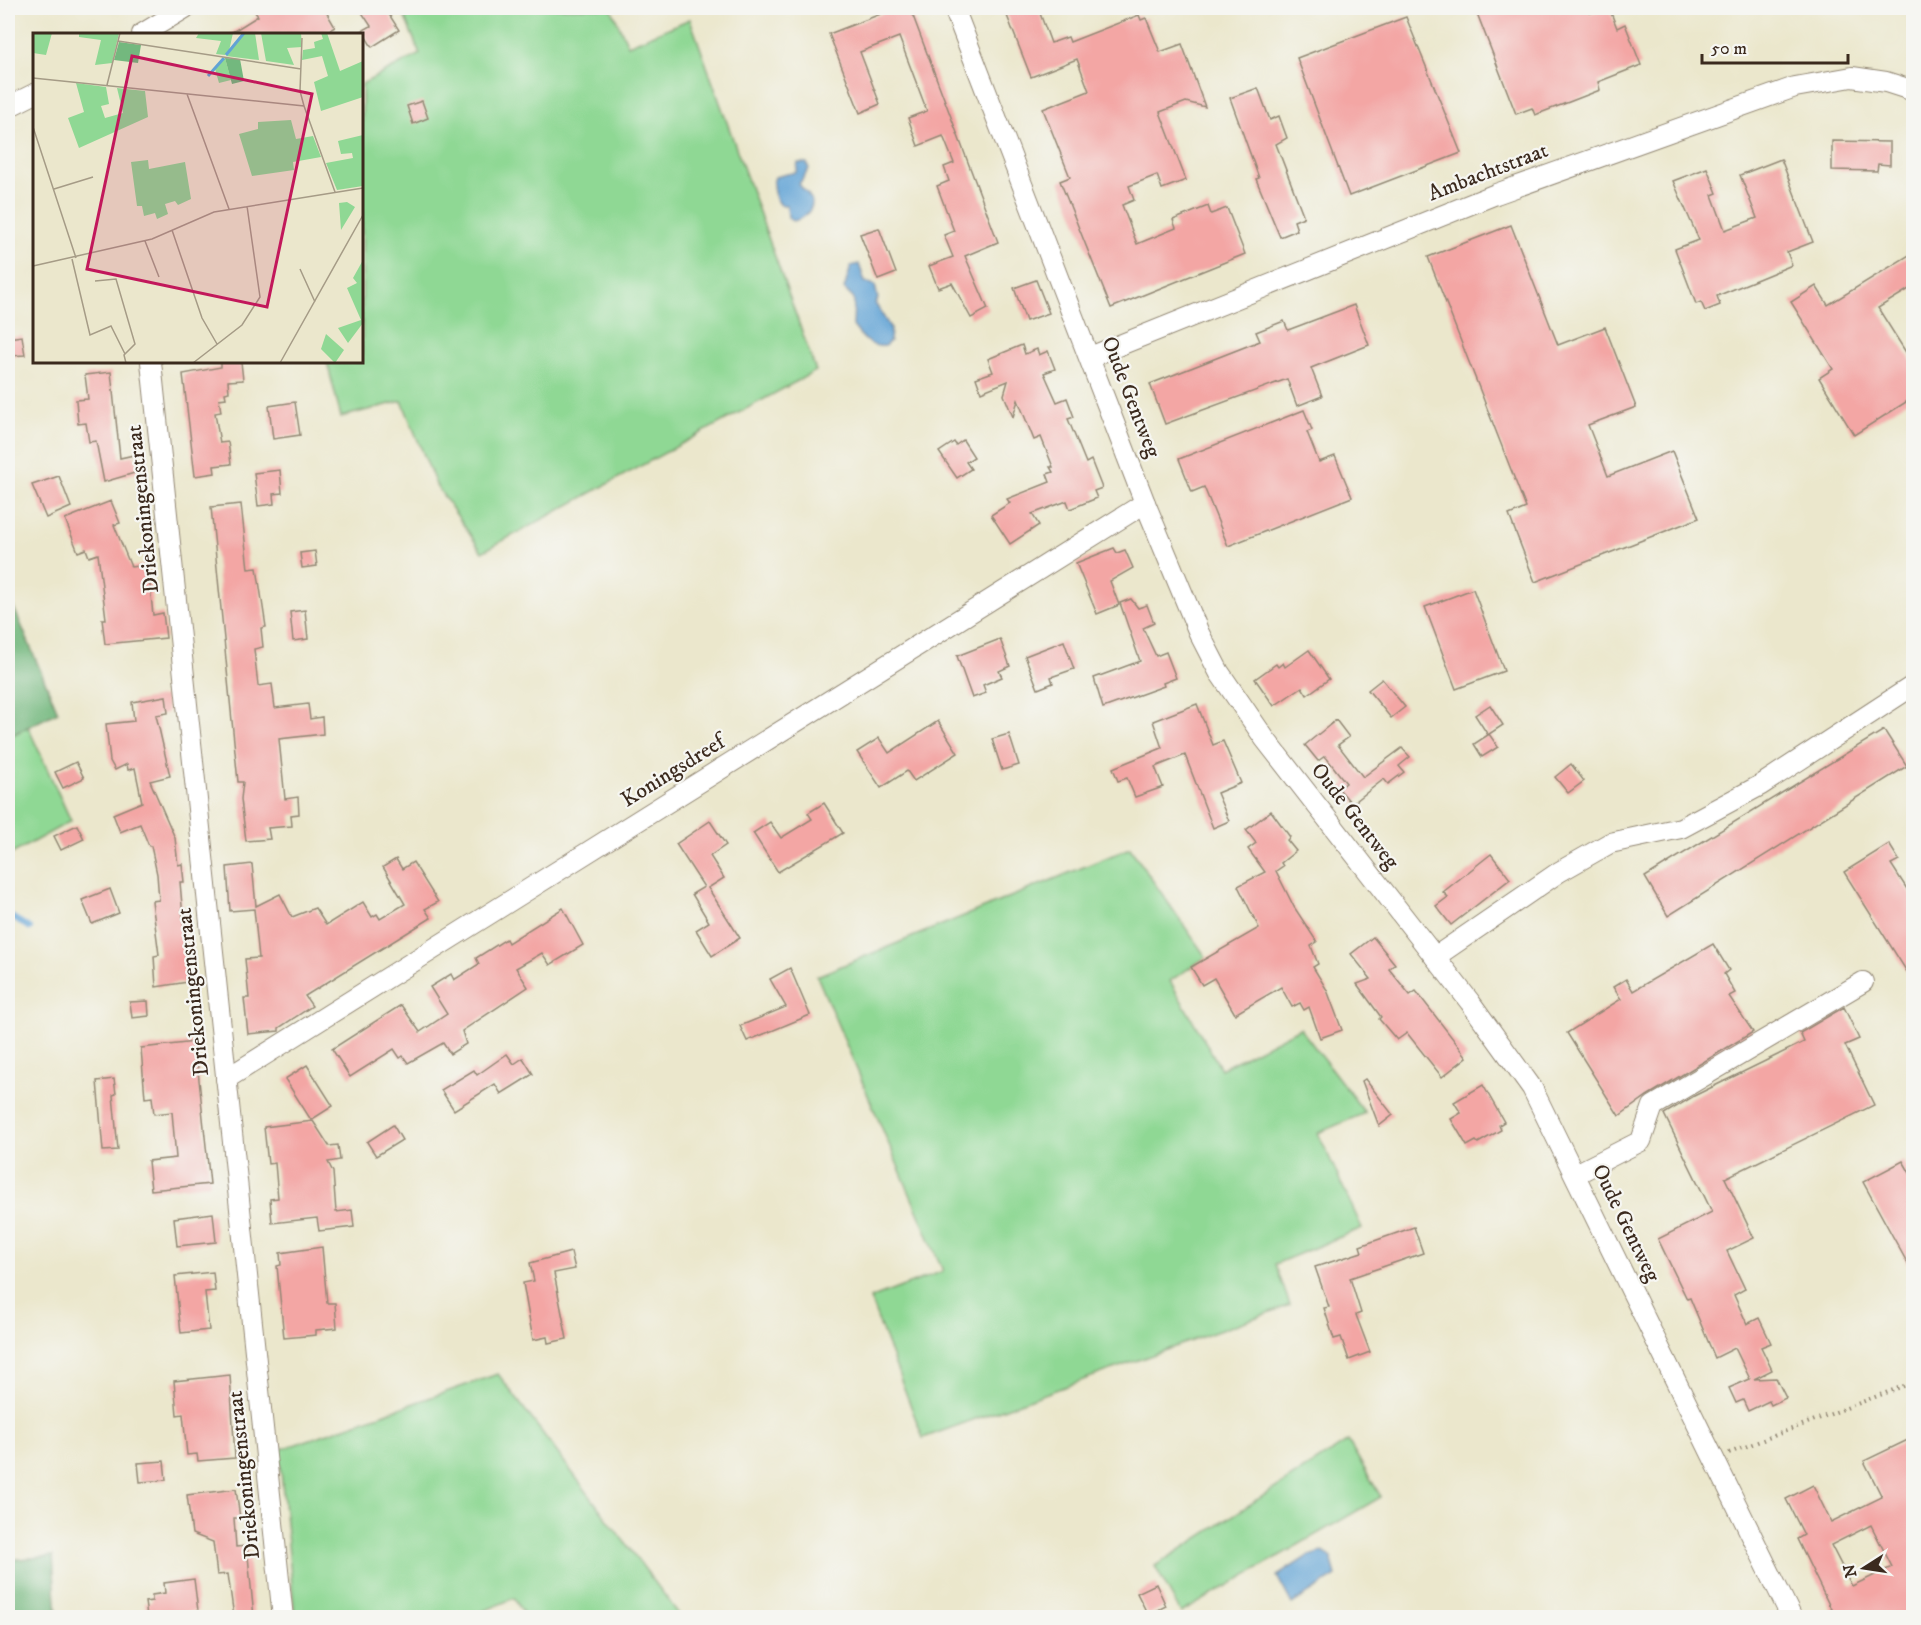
<svg xmlns="http://www.w3.org/2000/svg" width="1921" height="1625" font-family="'IM FELL DW Pica',serif">
  <rect width="100%" height="100%" fill="#f6f6f2"/>
  <filter id="ink" filterUnits="userSpaceOnUse"><feTurbulence type="fractalNoise" baseFrequency=".0167" numOctaves="2"/><feDisplacementMap in="SourceGraphic" scale="12" xChannelSelector="R" yChannelSelector="G"/><feConvolveMatrix kernelMatrix="1 2 1 2 8 2 1 2 1" color-interpolation-filters="sRGB"/></filter>
  <filter id="wash" filterUnits="userSpaceOnUse"><feTurbulence type="fractalNoise" baseFrequency=".008" numOctaves="4" result="noise"/><feDisplacementMap in="SourceGraphic" scale="24" xChannelSelector="R" yChannelSelector="G"/><feGaussianBlur stdDeviation="1.35" result="paint"/><feColorMatrix in="noise" values="0 0 0 0 0 0 0 0 0 0 0 0 0 0 0 0 0 1.4 0 .05"/><feComposite in="paint" operator="in"/></filter>
  <g filter="url(#wash)">
    <rect width="100%" height="100%" fill="#ebe7cc"/>
    <!-- green -->
    <g fill="#8fd894" stroke="#658159" stroke-width="1.5">
      <polygon points="401,8 611,8 628,45 690,19 816,371 482,552 436,485 402,401 341,417 327,362 362,362 362,84 420,54"/>
      <polygon points="28,727 71,821 8,856 8,737"/>
      <polygon points="1130,848 1206,957 1170,981 1221,1069 1300,1028 1365,1113 1318,1133 1362,1228 1275,1264 1290,1305 923,1438 870,1299 943,1271 817,976"/>
      <polygon points="498,1374 681,1617 525,1617 514,1598 470,1617 295,1617 279,1450"/>
      <polygon points="1348,1441 1381,1497 1181,1613 1155,1566"/>
    </g>
    <!-- forest -->
    <g fill="#73b87e" stroke="#57714e" stroke-width="1.5">
      <polygon points="14,608 58,712 8,737 8,611"/>
      <polygon points="53,1556 57,1617 8,1617 8,1560"/>
    </g>
    <!-- water -->
    <g fill="#61a3d5" stroke="#4e667a" stroke-width="1.5">
      <path d="M798,163H807L809,169L799,184C802,189 806,191 809,196C818,207 804,219 793,221L788,218L787,205H781C774,198 771,186 775,177L796,172Z"/>
      <path d="M859,264L865,282L875,285L878,299L875,303L891,329L890,341L885,346C870,348 862,338 853,326L854,299L844,289L851,266Z"/>
      <polygon points="1323,1552 1331,1558 1336,1576 1292,1604 1277,1576 1308,1556"/>
    </g>
    <g fill="none" stroke-linecap="round" stroke-linejoin="round">
      <!-- stream -->
      <polyline stroke="#61a3d5" stroke-width="6" points="8,915 30,928"/>
    </g>
    <g id="blocks">
      <!-- building -->
      <g fill="#f3a6a4" fill-rule="evenodd">
        <polygon points="252,8 324,8 335,27 323,34 229,34 258,16"/>
        <polygon points="359,8 385,8 399,30 372,47 362,31 371,26"/>
        <polygon points="896,8 910,8 998,242 965,256 988,309 971,318 952,283 938,288 929,266 953,257 944,235 954,231 937,186 949,181 944,167 954,163 943,136 918,146 908,118 927,111 899,37 860,52 880,104 860,113 829,34"/>
        <polygon points="1004,8 1038,8 1051,43 1068,37 1070,42 1139,15 1141,20 1146,18 1160,52 1182,44 1205,107 1186,102 1160,112 1186,180 1162,189 1157,175 1129,186 1134,200 1122,205 1137,244 1176,228 1173,220 1208,206 1211,214 1227,208 1245,254 1111,308 1060,181 1070,177 1043,109 1089,91 1077,59 1031,77"/>
        <polygon points="1475,8 1588,8 1590,13 1609,8 1617,28 1625,24 1641,65 1598,82 1600,90 1569,102 1535,115 1532,108 1516,114"/>
        <polygon points="1406,17 1461,153 1349,196 1297,58"/>
        <polygon points="1258,88 1270,120 1279,116 1287,138 1276,144 1304,217 1294,221 1297,230 1280,237 1256,179 1259,178 1230,98"/>
        <polygon points="422,101 428,118 413,124 407,106"/>
        <polygon points="1832,141 1890,142 1890,165 1878,164 1877,171 1832,170"/>
        <polygon points="1781,159 1813,242 1787,252 1792,265 1717,296 1720,305 1705,311 1701,302 1696,304 1675,249 1699,240 1673,181 1707,168 1717,193 1712,195 1725,230 1757,218 1740,175"/>
        <polygon points="1511,225 1558,345 1605,327 1636,407 1588,425 1608,476 1672,451 1699,518 1535,582 1509,515 1526,508 1428,257"/>
        <polygon points="879,228 896,273 878,280 860,234"/>
        <polygon points="1914,252 1914,286 1878,308 1914,365 1914,397 1854,435 1819,378 1833,369 1791,302 1816,286 1828,305"/>
        <polygon points="1036,280 1049,313 1026,321 1014,288"/>
        <polygon points="1354,305 1369,345 1311,368 1322,396 1297,406 1287,379 1165,424 1150,384 1260,341 1256,332 1284,321 1288,330"/>
        <polygon points="22,336 25,355 8,356 8,338"/>
        <polygon points="1022,345 1025,354 1037,349 1039,355 1048,351 1055,369 1044,373 1057,402 1067,398 1074,417 1068,419 1086,463 1091,460 1102,488 1094,491 1097,498 1070,509 1067,501 1032,514 1039,525 1010,544 991,515 1010,503 1007,499 1050,482 1047,474 1053,472 1050,467 1053,467 1041,437 1034,440 1018,400 1013,417 1004,395 1008,381 981,392 976,378 993,372 988,359"/>
        <polygon points="221,362 241,362 243,380 228,381 229,392 225,393 226,398 219,399 221,412 215,413 220,443 228,442 231,464 214,466 215,473 195,476 183,374 221,367"/>
        <polygon points="111,372 120,458 134,455 138,472 104,482 96,441 89,442 86,423 78,424 76,400 88,399 85,375"/>
        <polygon points="295,402 300,435 273,439 269,406"/>
        <polygon points="1304,410 1312,430 1307,432 1319,462 1335,456 1352,497 1228,546 1204,487 1192,492 1179,459"/>
        <polygon points="963,440 974,457 966,462 971,469 957,478 939,452 954,442 956,445"/>
        <polygon points="280,470 282,493 273,494 274,504 258,506 254,473"/>
        <polygon points="59,476 71,507 46,518 32,485"/>
        <polygon points="111,501 120,523 114,525 131,567 148,565 153,615 163,613 166,638 105,644 102,619 106,619 98,554 89,557 86,549 78,552 65,519"/>
        <polygon points="241,504 248,569 257,568 266,627 261,628 263,647 254,649 258,686 272,684 275,708 308,704 310,719 322,717 323,734 279,739 285,799 298,797 299,814 291,815 292,826 268,828 270,839 246,841 241,799 243,782 238,782 211,507"/>
        <polygon points="1114,548 1117,553 1125,550 1133,568 1110,581 1119,605 1097,614 1076,563"/>
        <polygon points="315,551 317,566 302,568 300,553"/>
        <polygon points="1473,589 1504,671 1456,689 1425,607"/>
        <polygon points="1131,599 1138,608 1147,605 1154,623 1143,628 1156,656 1166,652 1176,678 1163,683 1164,686 1103,708 1094,678 1140,661 1120,603"/>
        <polygon points="305,610 308,639 293,641 290,612"/>
        <polygon points="1000,639 1010,666 999,671 1002,677 983,685 986,693 972,698 957,656"/>
        <polygon points="1064,641 1074,669 1051,677 1053,683 1038,689 1025,656"/>
        <polygon points="1309,650 1329,679 1307,695 1302,687 1274,706 1255,679 1276,664 1278,667 1283,663 1285,667"/>
        <polygon points="1382,679 1405,707 1391,718 1368,690"/>
        <polygon points="166,696 168,713 156,715 170,776 150,781 175,838 178,865 182,864 184,882 180,882 186,953 191,952 194,981 156,987 154,956 159,955 152,901 159,900 157,874 151,846 149,846 140,824 120,832 113,814 142,802 135,768 128,770 127,764 115,770 110,761 106,724 134,721 132,702"/>
        <polygon points="1197,704 1213,745 1223,741 1241,783 1217,793 1229,821 1213,828 1185,755 1155,767 1163,787 1135,797 1127,778 1118,781 1113,768 1162,748 1153,721"/>
        <polygon points="1490,705 1503,725 1489,734 1498,747 1482,757 1474,744 1488,735 1475,715"/>
        <polygon points="1336,720 1349,737 1338,745 1363,777 1402,748 1410,757 1399,766 1404,772 1388,784 1384,779 1352,804 1339,789 1346,783 1325,756 1318,761 1305,745"/>
        <polygon points="938,721 958,753 914,781 907,771 881,788 857,752 879,738 889,753"/>
        <polygon points="1884,730 1907,766 1668,916 1645,877"/>
        <polygon points="1009,734 1019,765 1002,770 992,739"/>
        <polygon points="76,762 84,778 63,788 55,772"/>
        <polygon points="1571,764 1584,781 1568,793 1555,777"/>
        <polygon points="824,803 843,833 778,872 753,833 770,822 781,838 812,819 808,813"/>
        <polygon points="1271,811 1290,837 1287,840 1296,851 1281,863 1283,866 1276,871 1294,907 1317,942 1311,946 1318,964 1313,967 1327,990 1342,1030 1320,1038 1309,1007 1304,1010 1300,1003 1292,1007 1281,987 1235,1014 1214,978 1202,985 1191,967 1259,928 1238,886 1265,872 1248,849 1256,843 1246,830"/>
        <polygon points="710,821 726,845 710,856 724,878 708,888 740,938 712,956 696,930 709,922 692,894 704,887 676,844"/>
        <polygon points="77,825 84,839 61,850 54,836"/>
        <polygon points="1889,844 1899,860 1891,864 1914,900 1914,983 1844,872"/>
        <polygon points="1491,854 1510,879 1451,925 1436,906 1448,897 1443,892"/>
        <polygon points="396,859 402,869 413,862 438,902 425,909 431,918 305,996 312,1006 279,1028 279,1031 248,1034 244,998 249,998 245,959 259,958 254,909 230,911 227,867 252,864 256,906 280,894 292,917 315,908 326,925 363,902 372,917 377,914 380,919 405,904 383,867"/>
        <polygon points="110,889 119,913 92,924 82,900"/>
        <polygon points="563,908 583,945 550,965 542,953 516,968 528,987 462,1031 466,1044 450,1054 443,1043 408,1063 403,1056 400,1058 394,1049 350,1077 332,1049 401,1005 420,1032 447,1014 430,987 451,974 454,980 479,964 476,958 506,939 508,943"/>
        <polygon points="1373,937 1395,964 1389,969 1410,995 1416,991 1467,1057 1442,1077 1407,1033 1397,1040 1379,1019 1381,1017 1357,984 1371,979 1351,954"/>
        <polygon points="1713,944 1729,970 1724,974 1735,993 1729,996 1753,1032 1647,1096 1619,1116 1567,1033 1621,999 1613,987 1626,979 1633,991"/>
        <polygon points="790,968 810,1015 747,1041 740,1026 786,1007 770,979"/>
        <polygon points="148,1001 149,1016 132,1018 130,1002"/>
        <polygon points="1844,1007 1859,1039 1845,1045 1874,1105 1725,1178 1754,1238 1727,1251 1745,1289 1734,1295 1747,1324 1759,1318 1771,1343 1761,1347 1772,1370 1754,1379 1776,1378 1786,1398 1771,1405 1769,1401 1748,1411 1743,1400 1736,1403 1729,1388 1750,1379 1735,1348 1715,1358 1690,1298 1687,1299 1658,1239 1712,1212 1664,1114 1694,1096 1804,1042 1800,1033"/>
        <polygon points="195,1042 210,1184 151,1190 148,1161 176,1158 172,1112 154,1114 152,1097 145,1098 141,1048"/>
        <polygon points="507,1054 514,1064 523,1058 533,1074 501,1094 495,1084 454,1110 441,1090 474,1070 477,1075"/>
        <polygon points="307,1065 333,1106 311,1120 285,1079"/>
        <polygon points="114,1079 116,1094 113,1095 118,1150 103,1151 97,1081"/>
        <polygon points="1365,1079 1393,1115 1379,1126 1362,1081"/>
        <polygon points="1483,1085 1504,1122 1499,1125 1501,1130 1478,1143 1476,1141 1467,1146 1451,1119 1461,1113 1454,1102"/>
        <polygon points="313,1121 329,1146 338,1145 340,1160 328,1162 333,1172 336,1212 352,1210 354,1227 319,1231 317,1218 272,1223 270,1199 278,1198 275,1163 268,1164 264,1127"/>
        <polygon points="393,1125 402,1140 376,1156 367,1142"/>
        <polygon points="1903,1161 1914,1180 1914,1275 1863,1182"/>
        <polygon points="213,1213 216,1242 177,1246 174,1218"/>
        <polygon points="1414,1227 1423,1253 1350,1278 1361,1313 1356,1315 1370,1352 1349,1360 1341,1337 1334,1339 1324,1308 1329,1307 1315,1267 1362,1252 1360,1246"/>
        <polygon points="322,1247 327,1303 335,1303 337,1328 316,1330 316,1335 284,1338 277,1266 281,1265 280,1253"/>
        <polygon points="571,1252 575,1269 554,1273 567,1339 548,1343 547,1337 533,1340 523,1283 534,1281 530,1263"/>
        <polygon points="213,1272 215,1291 205,1292 209,1330 181,1333 175,1276"/>
        <polygon points="230,1375 235,1458 198,1461 197,1454 187,1455 183,1414 177,1415 174,1381"/>
        <path d="M1914,1437V1617H1835L1797,1539L1804,1535L1786,1499L1813,1485L1831,1522L1882,1497L1864,1461ZM1871,1525L1892,1567L1852,1586L1831,1545Z"/>
        <polygon points="164,1461 166,1480 140,1482 138,1463"/>
        <polygon points="236,1489 240,1518 234,1518 236,1547 247,1546 254,1617 234,1617 228,1574 217,1575 213,1542 192,1534 187,1495"/>
        <polygon points="194,1579 198,1611 147,1616 145,1602 152,1601 152,1595 165,1593 164,1583"/>
        <polygon points="1156,1584 1166,1606 1148,1615 1137,1593"/>
      </g>
    </g>
  </g>
  <g filter="url(#ink)">
    <use href="#blocks" fill-opacity="0" stroke="#938875" stroke-width="1.5"/>
    <g fill="none" stroke-linecap="round" stroke-linejoin="round">
      <defs>
        <g id="minor">
          <polyline points="954,8 1145,503 1199,633 1219,672 1265,739 1470,1002 1532,1088 1792,1618"/>
          <polyline points="142,34 185,8"/>
          <polyline points="8,107 34,94"/>
          <polyline points="1090,357 1496,194 1795,87 1852,77 1886,82 1914,91"/>
          <polyline points="151,362 283,1618"/>
          <polyline points="1435,957 1559,872 1610,843 1681,828 1761,785 1914,685"/>
          <polyline points="226,1079 1145,503"/>
          <polyline points="1576,1174 1641,1141 1653,1106 1863,982"/>
        </g>
      </defs>
      <!-- minor casing -->
      <use href="#minor" stroke="#938875" stroke-width="22"/>
      <!-- path -->
      <polyline stroke="#938875" stroke-width="4" stroke-dasharray="1.5 4.5" stroke-linecap="butt" points="1729,1453 1914,1382"/>
      <!-- minor -->
      <use href="#minor" stroke="#fff" stroke-width="20"/>
    </g>
  </g>
  <g text-anchor="middle" dominant-baseline="central" stroke-width="4.5" stroke-linejoin="round" paint-order="stroke">
    <!-- street labels -->
    <g font-size="22" fill="#3b2a1e" stroke="#f6f6f2">
      <text transform="translate(1488 172) rotate(-21)">Ambachtstraat</text>
      <text transform="translate(1131 397) rotate(69)">Oude Gentweg</text>
      <text transform="translate(143 509) rotate(-96)">Driekoningenstraat</text>
      <text transform="translate(673 771) rotate(-32)">Koningsdreef</text>
      <text transform="translate(1355 816) rotate(52)">Oude Gentweg</text>
      <text transform="translate(193 992) rotate(-96)">Driekoningenstraat</text>
      <text transform="translate(1626 1223) rotate(64)">Oude Gentweg</text>
      <text transform="translate(244 1475) rotate(-96)">Driekoningenstraat</text>
    </g>
  </g>
  <!-- overview -->
  <g transform="translate(33 33)">
    <rect width="330" height="330" fill="#ebe7cc"/>
    <path d="M0,0H19L13,22L0,20ZM46,0H86L79,30L62,32L68,7L46,4ZM166,0H200L196,18L192,22L183,21L188,8L163,5ZM212,0H222L226,27L193,23ZM228,0H268L269,14L254,15L261,32L233,28ZM288,0H294L307,38L330,28V64L288,78L281,49L295,43L289,23L269,27L270,17L282,15L281,9L290,6ZM192,25L198,47L186,50L182,36ZM43,50L73,54L76,71L68,73L72,85L90,80L84,55L112,58L115,84L46,115L35,85L51,79ZM258,87L263,106L280,103L288,124L260,129L261,137L219,143L206,101L225,96V89ZM330,102V153L304,157L293,130L320,125L319,120L308,121L305,108ZM115,127L116,136L152,129L158,166L145,172L142,168L132,171L135,181L124,186L122,180L111,183L109,173H104L98,129ZM314,169L322,174L308,197L306,170ZM330,227V290L315,310L305,295L328,287L314,255L324,250L320,245ZM293,301L311,317L302,330L288,316Z" fill="#8fd894"/>
    <path d="M86,9L108,12L105,30L81,27ZM192,25L207,26L211,48L199,51Z" fill="#73b87e"/>
    <path fill="none" stroke="#61a3d5" stroke-width="3" d="M193,22L211,0M175,43L191,25"/>
    <path fill="none" stroke="#a59b86" stroke-width="1.5" d="M269,5L267,58L271,73M85,8L268,36M0,45L271,73L302,159M74,52L87,0M154,61L196,176M0,94L43,225M21,156L60,144M139,197L169,285L184,311M112,208L126,244M39,226L57,302L78,293L92,321M0,233L119,206L181,179L330,155M267,236L282,269M62,248L83,246L102,311L91,322L93,330M160,330L209,292L227,264L214,173M247,330L330,182"/>
    <path fill="#c2185b" fill-opacity="0.15" stroke="#c2185b" stroke-width="3" d="M99,23L279,61L234,274L54,236Z"/>
    <rect width="330" height="330" fill="none" stroke="#3b2a1e" stroke-width="3"/>
  </g>
  <!-- margin -->
  <rect width="1921" height="1625" fill="none" stroke="#f6f6f2" stroke-width="30"/>
  <!-- north arrow -->
  <g transform="translate(1864 1568) rotate(258)" stroke="#f6f6f2" stroke-width="4.5" paint-order="stroke">
  <path d="M0-4.5L10 22L0 15L-10 22Z" fill="#3b2a1e"/>
  <text y="-9" font-size="16" font-weight="bold" text-anchor="middle" fill="#3b2a1e">N</text>
  </g>
  <!-- scale -->
  <path d="M1702 54v9h146v-9" fill="none" stroke="#3b2a1e" stroke-width="3"/>
  <text x="1711" y="54" font-size="18" fill="#3b2a1e" stroke="#f6f6f2" stroke-width="4.5" paint-order="stroke">50 m</text>
</svg>
